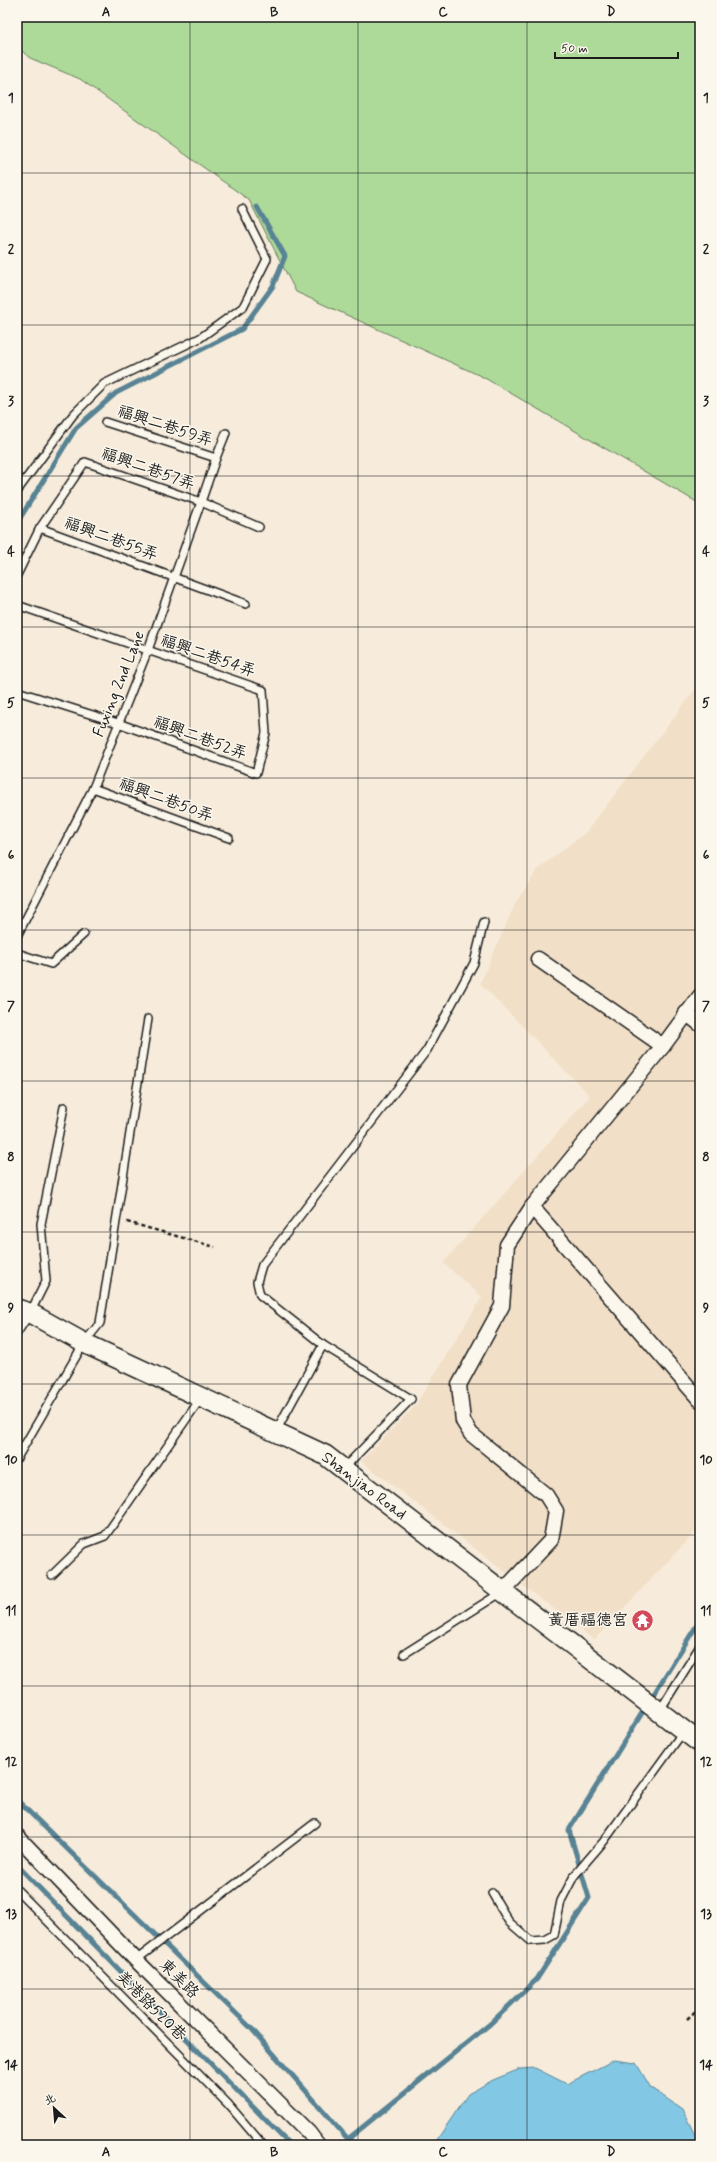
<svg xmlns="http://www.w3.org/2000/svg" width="717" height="2162" font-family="Mynerve,'LXGW WenKai TC',sans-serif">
  <rect width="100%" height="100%" fill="#f7ecdb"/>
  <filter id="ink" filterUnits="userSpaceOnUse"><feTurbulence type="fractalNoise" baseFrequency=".025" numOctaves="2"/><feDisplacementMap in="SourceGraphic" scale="8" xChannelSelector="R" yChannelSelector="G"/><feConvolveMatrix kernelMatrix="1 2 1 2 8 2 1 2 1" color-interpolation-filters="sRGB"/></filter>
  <g filter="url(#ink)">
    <!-- built -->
    <polygon fill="#f2dfc7" points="700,683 700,1527 594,1640 361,1461 415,1406 482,1297 443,1263 590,1096 480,983 516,902 538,869 586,832"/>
    <!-- green -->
    <polygon fill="#adda99" stroke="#647b5a" points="17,17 700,17 700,504 483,377 296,292 249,200 80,79 30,58 17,47"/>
    <!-- water -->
    <polygon fill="#82c7e4" stroke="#598394" points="614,2060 636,2063 651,2088 682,2109 700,2145 437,2145 436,2141 468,2094 493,2080 520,2069 535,2068 567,2084"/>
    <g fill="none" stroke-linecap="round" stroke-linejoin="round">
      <!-- stream -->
      <g stroke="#598394" stroke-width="5">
        <polyline points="17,523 76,428 116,393 242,329 273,286 285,256 257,207"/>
        <polyline points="17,1800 251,2028 348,2139 351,2145"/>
        <polyline points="17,1865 290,2145"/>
        <polyline points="348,2139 490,2024 537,1979 589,1898 569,1830 700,1620"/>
      </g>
      <defs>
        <g id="lane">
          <polyline points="105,422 216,458"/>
          <polyline points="17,491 73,415 104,384 200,338 243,307 267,259 242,209"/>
          <polyline points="40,528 246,604"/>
          <polyline points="17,575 40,528 85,462 201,502 259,527"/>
          <polyline points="17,605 263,690 266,733 256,773 118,723 17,691"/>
          <polyline points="93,788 229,838"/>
          <polyline points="17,936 93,788 148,650 201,502 216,458 226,433"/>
          <polyline points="17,953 51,964 84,934"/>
          <polyline points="17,1333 30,1313 46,1281 41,1224 64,1107"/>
          <polyline points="276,1431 323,1345"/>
          <polyline points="17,1458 84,1343 100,1323 148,1019"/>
          <polyline points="343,1469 411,1399 323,1345 260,1295 257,1282 262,1265 427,1050 474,963 484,922"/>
          <polyline points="52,1575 84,1544 105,1536 201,1398"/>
          <polyline points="404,1654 502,1592"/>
          <polyline points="660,1710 700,1646"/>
          <polyline points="17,1890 228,2104 263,2145"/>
          <polyline points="492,1893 509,1922 531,1941 545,1940 554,1935 561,1901 574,1876 604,1841 683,1732"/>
          <polyline points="136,1960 315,1823"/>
        </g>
        <g id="street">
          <polyline points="538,959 663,1046"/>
          <polyline points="686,1013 700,1024"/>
          <polyline points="532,1207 700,1400"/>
          <polyline points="503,1591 551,1540 556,1511 546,1495 471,1434 463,1421 459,1385 502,1306 507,1245 532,1207 663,1046 700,996"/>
          <polyline points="17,1836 136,1960 309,2133 318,2145"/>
        </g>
        <polyline id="secondary" points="17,1309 30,1313 84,1343 325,1455 700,1743"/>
      </defs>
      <!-- lane casing -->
      <use href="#lane" stroke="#1c1c1c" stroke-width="10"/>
      <!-- street casing -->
      <use href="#street" stroke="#1c1c1c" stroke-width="17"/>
      <!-- secondary casing -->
      <use href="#secondary" stroke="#1c1c1c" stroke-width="22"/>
      <!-- path -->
      <g stroke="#1c1c1c" stroke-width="2.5" stroke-dasharray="4 3" stroke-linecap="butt">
        <polyline points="127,1222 215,1247"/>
        <polyline points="687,2019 700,2007"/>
      </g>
      <!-- lane -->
      <use href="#lane" stroke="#fbf7ec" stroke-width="7"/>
      <!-- street -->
      <use href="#street" stroke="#fbf7ec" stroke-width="14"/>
      <!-- secondary -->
      <use href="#secondary" stroke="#fbf7ec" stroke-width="19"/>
    </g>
  </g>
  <!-- grid -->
  <path fill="none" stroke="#1c1c1c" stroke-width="1" stroke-opacity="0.55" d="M190,17V2145M358,17V2145M527,17V2145M17,173H700M17,325H700M17,476H700M17,627H700M17,778H700M17,930H700M17,1081H700M17,1232H700M17,1384H700M17,1535H700M17,1686H700M17,1837H700M17,1989H700"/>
  <!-- icons -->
  <defs>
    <symbol id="temple-disc" viewBox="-11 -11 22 22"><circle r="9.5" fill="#d1495b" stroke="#fbf7ec"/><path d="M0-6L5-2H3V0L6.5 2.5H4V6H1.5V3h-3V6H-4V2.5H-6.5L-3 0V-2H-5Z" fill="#fff"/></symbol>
  </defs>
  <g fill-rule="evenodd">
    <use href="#temple-disc" x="630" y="1608" width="25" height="25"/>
  </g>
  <g text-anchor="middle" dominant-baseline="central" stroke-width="3" stroke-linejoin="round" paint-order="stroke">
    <!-- street labels -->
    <g font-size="16" fill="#1c1c1c" stroke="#fbf7ec">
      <text transform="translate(165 426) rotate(18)">福興二巷59弄</text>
      <text transform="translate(148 469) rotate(19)">福興二巷57弄</text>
      <text transform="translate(111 539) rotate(20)">福興二巷55弄</text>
      <text transform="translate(208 656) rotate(19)">福興二巷54弄</text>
      <text transform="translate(119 684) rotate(-68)">Fuxing 2nd Lane</text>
      <text transform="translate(200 738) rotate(20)">福興二巷52弄</text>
      <text transform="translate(166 800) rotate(20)">福興二巷50弄</text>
      <text transform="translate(364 1486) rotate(37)">Shanjiao Road</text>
      <text transform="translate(179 1979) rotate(45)">東美路</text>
      <text transform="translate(151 2006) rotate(45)">美港路520巷</text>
    </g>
    <!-- poi labels -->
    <g font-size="16" fill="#1c1c1c" stroke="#fbf7ec" text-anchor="end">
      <text x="628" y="1620">黃厝福德宮</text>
    </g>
  </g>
  <!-- margin -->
  <rect width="717" height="2162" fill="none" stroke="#fbf7ec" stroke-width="44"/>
  <!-- north arrow -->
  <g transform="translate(54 2108) rotate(334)" stroke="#fbf7ec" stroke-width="3" paint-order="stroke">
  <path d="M0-3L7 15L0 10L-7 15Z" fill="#1c1c1c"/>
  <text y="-6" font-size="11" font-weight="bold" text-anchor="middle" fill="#1c1c1c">北</text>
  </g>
  <!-- scale -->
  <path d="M555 52v6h123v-6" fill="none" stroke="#1c1c1c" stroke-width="2"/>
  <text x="561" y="52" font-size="12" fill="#1c1c1c" stroke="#fbf7ec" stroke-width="3" paint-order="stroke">50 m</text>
  <rect x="22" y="22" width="673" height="2118" fill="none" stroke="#1c1c1c" stroke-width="1.5"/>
  <g font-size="13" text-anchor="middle" font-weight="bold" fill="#1c1c1c">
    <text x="106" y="16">A</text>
    <text x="274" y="16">B</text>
    <text x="443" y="16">C</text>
    <text x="611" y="16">D</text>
    <text x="11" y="102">1</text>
    <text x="706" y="102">1</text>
    <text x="11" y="253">2</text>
    <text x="706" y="253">2</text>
    <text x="11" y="405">3</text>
    <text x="706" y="405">3</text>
    <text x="11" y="556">4</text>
    <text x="706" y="556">4</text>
    <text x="11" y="707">5</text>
    <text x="706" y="707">5</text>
    <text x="11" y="859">6</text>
    <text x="706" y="859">6</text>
    <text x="11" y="1010">7</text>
    <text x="706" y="1010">7</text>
    <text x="11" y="1161">8</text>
    <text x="706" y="1161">8</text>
    <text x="11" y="1312">9</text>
    <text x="706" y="1312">9</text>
    <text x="11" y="1464">10</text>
    <text x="706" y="1464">10</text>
    <text x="11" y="1615">11</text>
    <text x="706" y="1615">11</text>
    <text x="11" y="1766">12</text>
    <text x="706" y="1766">12</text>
    <text x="11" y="1918">13</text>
    <text x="706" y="1918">13</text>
    <text x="11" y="2069">14</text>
    <text x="706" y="2069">14</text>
    <text x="106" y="2156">A</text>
    <text x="274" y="2156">B</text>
    <text x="443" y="2156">C</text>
    <text x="611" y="2156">D</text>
  </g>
</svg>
